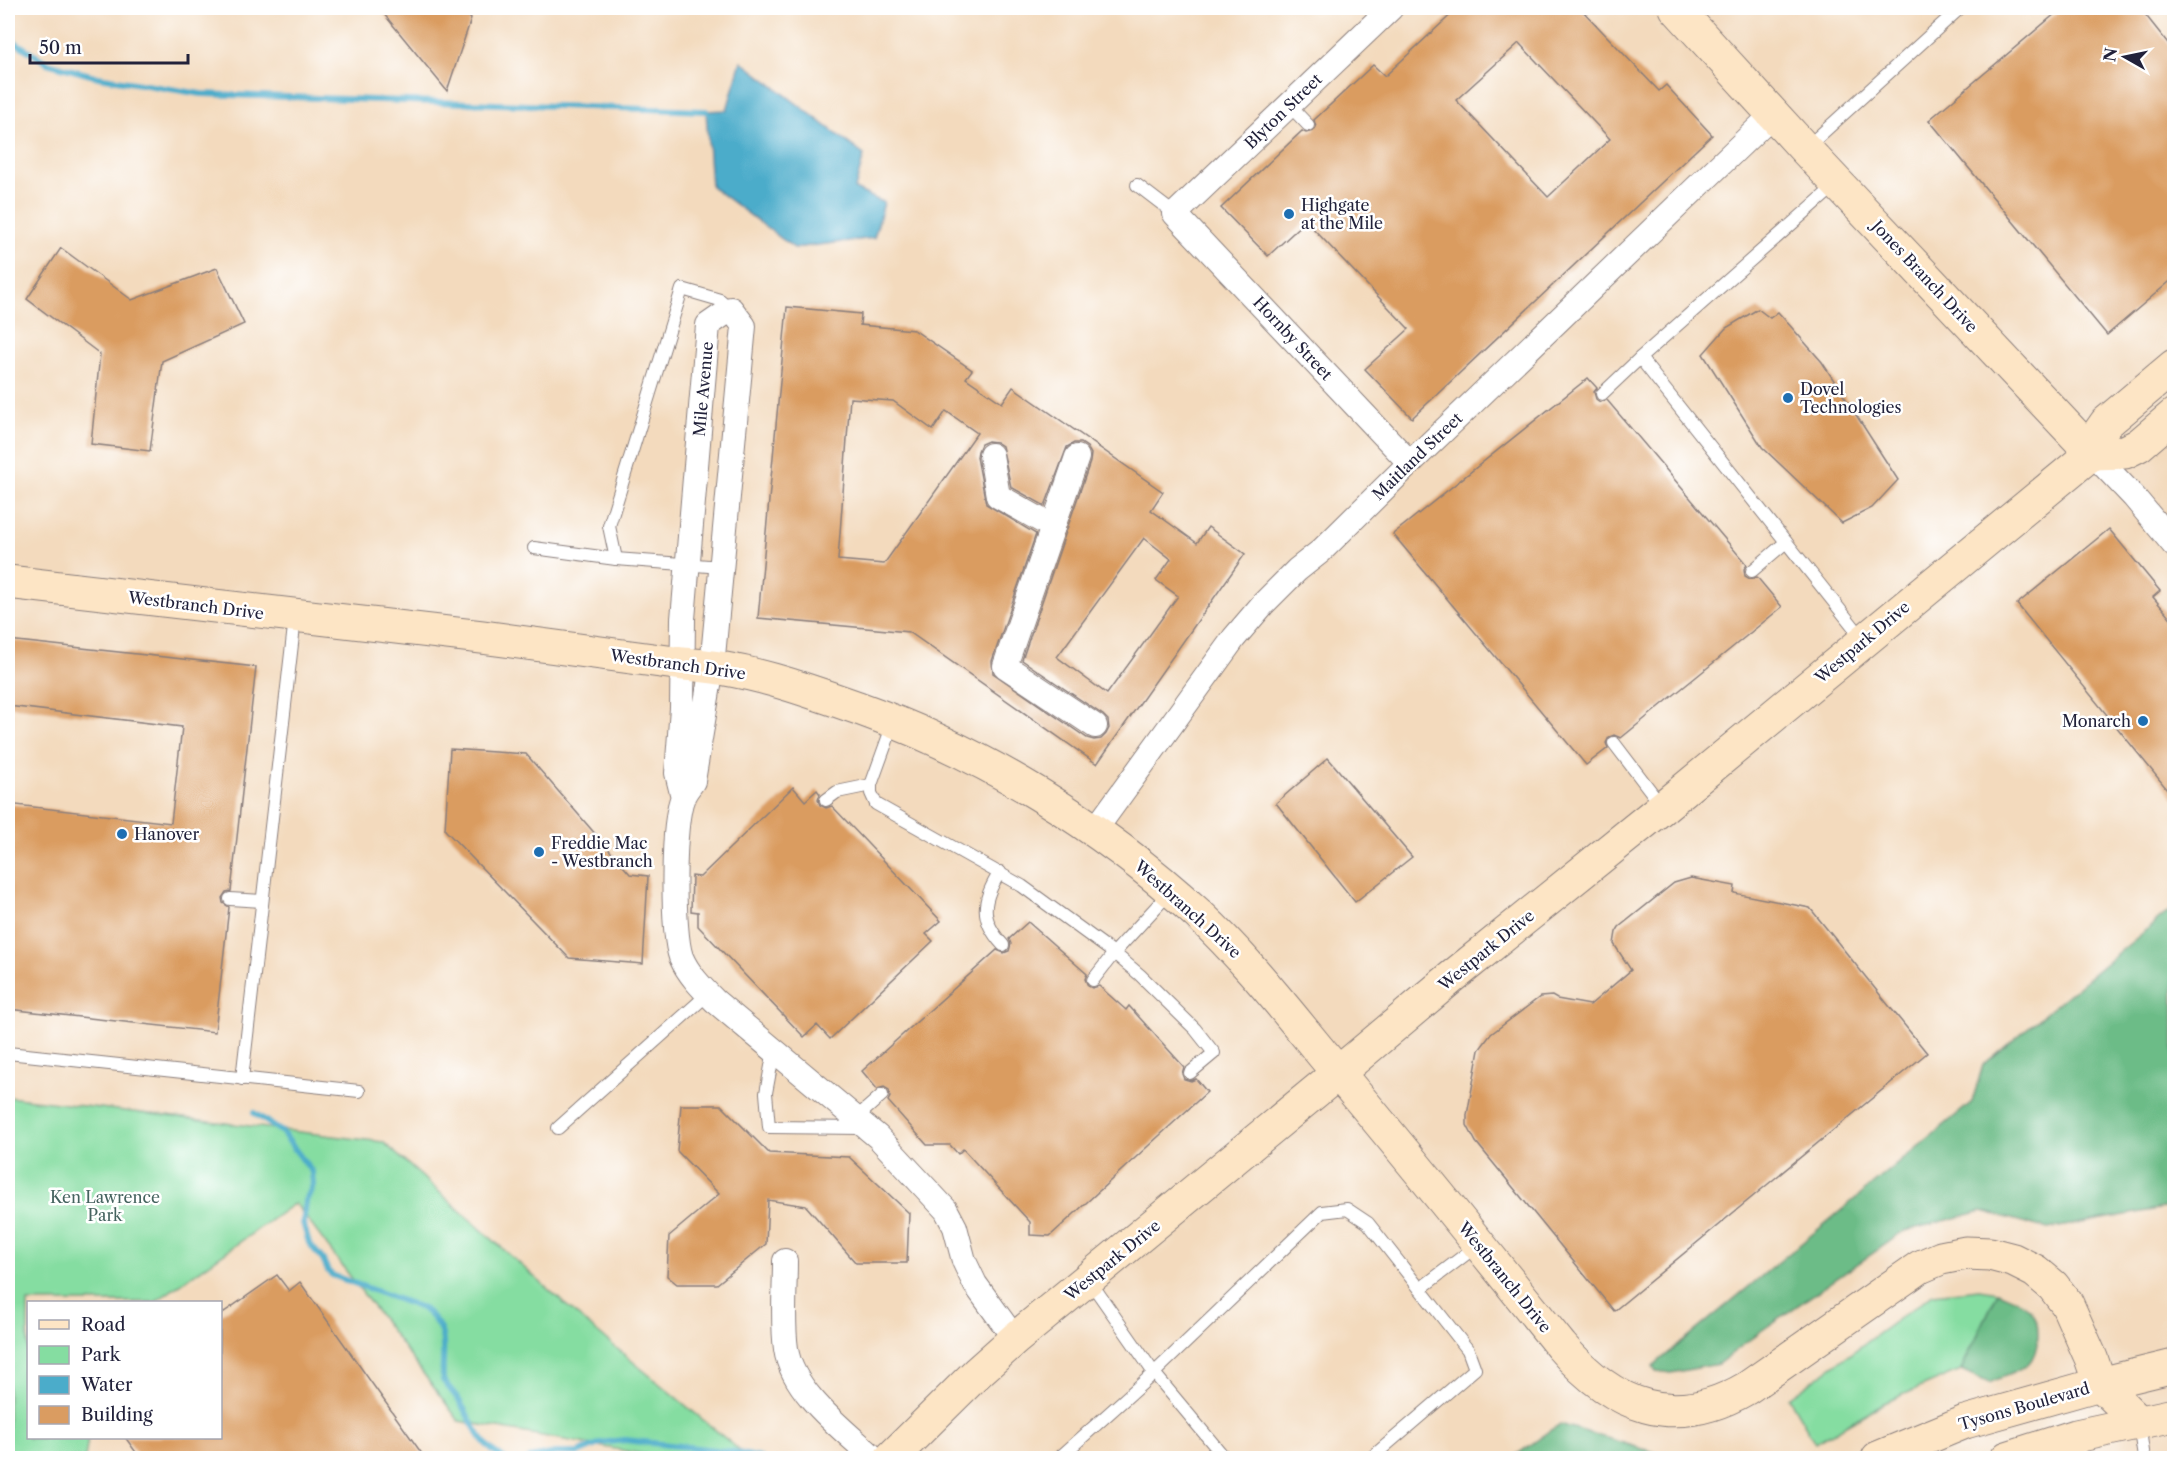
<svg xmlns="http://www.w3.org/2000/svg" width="2182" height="1466" font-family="'Libre Caslon Text',serif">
  <rect width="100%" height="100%" fill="#fff"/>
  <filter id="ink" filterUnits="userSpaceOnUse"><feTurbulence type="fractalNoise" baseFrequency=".0167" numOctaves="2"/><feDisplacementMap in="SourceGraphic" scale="12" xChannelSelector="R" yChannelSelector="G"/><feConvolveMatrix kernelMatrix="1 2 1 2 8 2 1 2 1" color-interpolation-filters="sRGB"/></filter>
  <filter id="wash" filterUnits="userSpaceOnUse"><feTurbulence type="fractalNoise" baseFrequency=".008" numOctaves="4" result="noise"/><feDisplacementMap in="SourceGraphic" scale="24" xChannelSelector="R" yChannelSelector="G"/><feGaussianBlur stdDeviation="1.35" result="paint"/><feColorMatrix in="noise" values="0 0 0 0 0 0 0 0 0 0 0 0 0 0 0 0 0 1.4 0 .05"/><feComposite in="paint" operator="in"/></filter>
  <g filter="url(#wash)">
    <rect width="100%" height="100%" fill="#f3dabd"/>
    <!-- green -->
    <g fill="#85dda1" stroke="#54806e" stroke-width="1.5">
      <polygon points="8,1097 383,1142 585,1322 749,1458 665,1458 459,1421 295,1203 155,1302 28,1302 28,1438 88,1438 85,1458 8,1458"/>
      <polygon points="1979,1289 1998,1292 1961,1370 1884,1403 1815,1443 1789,1398 1933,1294"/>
    </g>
    <!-- forest -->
    <g fill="#6cbc87" stroke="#476f61" stroke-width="1.5">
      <polygon points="2174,907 2174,1206 2048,1229 1982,1211 1905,1231 1761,1331 1718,1364 1671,1373 1656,1371 1653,1366 1972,1102 1983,1065"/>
      <path d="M1998,1292C2009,1297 2023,1301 2031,1310C2042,1323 2039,1353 2028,1364C2022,1371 1999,1378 1989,1383L1961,1370Z"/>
      <polygon points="1560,1424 1656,1453 1659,1458 1512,1458"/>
    </g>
    <!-- water -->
    <polygon fill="#4bacca" stroke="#366782" stroke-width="1.5" points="741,61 864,155 855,189 884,203 874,238 794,248 711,186 706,111 727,110"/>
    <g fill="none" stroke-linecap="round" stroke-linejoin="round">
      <!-- stream -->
      <g stroke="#4bacca" stroke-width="6">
        <polyline points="12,40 47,63 98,77 201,94 706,111"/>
        <path d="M254,1113L282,1132L312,1172L313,1185L306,1201L303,1223L309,1243L323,1260L328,1271L332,1275L348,1281L422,1308C452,1331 441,1348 443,1380C448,1387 453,1392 458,1399C472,1420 480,1447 504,1458"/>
        <polyline points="530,1458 556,1453 578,1453 601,1443 625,1440 733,1452 760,1458"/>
      </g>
    </g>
    <g id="blocks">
      <!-- building -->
      <g fill="#da9c61" fill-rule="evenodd">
        <polygon points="379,8 461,8 471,19 447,91"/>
        <path d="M1458,8H1580L1659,91L1666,85L1712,135L1412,418L1365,369L1409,329L1306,221L1268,256L1221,208L1302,131L1306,133L1313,131L1316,127L1314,120L1373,65L1385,76ZM1519,43L1610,139L1548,197L1456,100Z"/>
        <polygon points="2062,8 2140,8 2175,52 2175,277 2107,335 1929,120"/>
        <polygon points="61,248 132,300 217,268 244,324 162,361 150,451 91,444 100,354 27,299"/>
        <path d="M787,307L861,314L860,325L914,330L972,370L966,378L1002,403L1013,387L1163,492L1151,510L1197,543L1208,527L1245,554L1097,764L909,632L758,618ZM850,398L893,401L933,430L946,411L977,433L884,564L838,560ZM988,441L996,442L1002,446L1011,487L1045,506L1067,447L1074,443H1081L1087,447L1091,454L1090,462L1022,660L1103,715L1108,720L1109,728L1106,734L1101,739L1094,740L1087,738L993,673L992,661L1036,534L986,504L977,457L978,451L981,444ZM1144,538L1171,559L1156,580L1178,596L1107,694L1057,657Z"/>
        <polygon points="1758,309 1770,318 1778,312 1822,362 1898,480 1872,508 1842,523 1762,447 1703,354 1726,328"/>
        <polygon points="1588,378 1597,388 1594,392 1596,399 1600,402 1607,400 1747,565 1744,569 1745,576 1750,579 1757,577 1782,607 1621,738 1614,735 1609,737 1606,743 1608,748 1586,765 1393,534"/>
        <polygon points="2109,529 2160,591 2153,597 2175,623 2175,799 2017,604"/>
        <polygon points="8,640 256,667 231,891 226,892 222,898 223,903 229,907 215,1032 8,1009 8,804 171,823 182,727 8,706"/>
        <polygon points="450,749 526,754 630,874 648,876 643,964 569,958 445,830"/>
        <polygon points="1328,758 1412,857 1355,902 1276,803"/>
        <polygon points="793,787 805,801 817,790 820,794 818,800 820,805 826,808 832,806 941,921 926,934 933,941 830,1039 817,1025 804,1037 698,926 698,912 691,911 692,876 700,877"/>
        <polygon points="1691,878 1735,886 1734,893 1810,908 1927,1053 1614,1311 1476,1142 1467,1125 1467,1115 1479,1050 1491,1034 1540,997 1552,996 1557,999 1590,1005 1631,970 1614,944 1616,932 1619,927 1674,883"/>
        <polygon points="1028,922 1087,974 1085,979 1088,986 1092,988 1099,986 1126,1010 1129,1006 1184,1067 1182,1074 1184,1079 1191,1081 1196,1079 1207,1092 1050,1236 1030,1235 1030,1222 963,1149 958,1154 950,1145 927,1145 888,1101 890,1097 889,1090 884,1087 877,1089 862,1071 997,950 1004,953 1009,951 1011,944 1009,939"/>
        <polygon points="681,1105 721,1105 769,1153 849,1157 909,1213 907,1263 856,1263 806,1206 768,1200 766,1244 717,1284 677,1284 667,1276 669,1236 719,1194 677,1151"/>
        <polygon points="277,1275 289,1291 300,1282 425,1458 140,1458 125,1437 220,1437 220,1315"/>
      </g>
    </g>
  </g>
  <g filter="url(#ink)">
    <use href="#blocks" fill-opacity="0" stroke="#8a7e7c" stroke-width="1.5"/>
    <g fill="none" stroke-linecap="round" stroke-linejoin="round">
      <defs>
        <g id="lane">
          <polyline points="2171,8 2174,12"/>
          <polyline points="1289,105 1308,125"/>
          <polyline points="1806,148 1960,8"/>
          <polyline points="1837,184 1640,358 1864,640"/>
          <polyline points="1137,185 1175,214"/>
          <polyline points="1602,394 1640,358"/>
          <polyline points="534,548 616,559 722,567"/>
          <polyline points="616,559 609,526 682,289 720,300 731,309"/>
          <polyline points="1752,571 1786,542"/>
          <polyline points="1614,743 1662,806"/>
          <polyline points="871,785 893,724"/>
          <polyline points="826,800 837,792 871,785 871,793 876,804 1022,886 1114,953 1140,975 1195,1029 1214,1053 1190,1073"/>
          <path d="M1000,872C982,900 979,919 1003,945"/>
          <polyline points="230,899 262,901"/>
          <polyline points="1093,980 1114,953 1170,892"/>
          <polyline points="774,1050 766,1093 769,1127 863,1128"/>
          <polyline points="8,1053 359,1091"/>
          <polyline points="242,1079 295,618"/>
          <polyline points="856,1118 882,1095"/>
          <polyline points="558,1128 708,994"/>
          <polyline points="1089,1280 1154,1373 1225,1458"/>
          <polyline points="1420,1289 1478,1245"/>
          <polyline points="2139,1424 2144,1458"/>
          <polyline points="2076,1438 2080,1458"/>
          <polyline points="1059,1458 1154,1373 1322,1212 1347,1209 1368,1223 1468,1350 1475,1369 1371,1458"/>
        </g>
        <g id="street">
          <polyline points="1391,8 1175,214 1410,463"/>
          <polyline points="2092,453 2134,497 2174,545"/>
          <polyline points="991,455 998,496 1053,527"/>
          <polyline points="1077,457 1005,666 1095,726"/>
          <path d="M683,797L677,773L682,708L683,619L708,325L731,309L744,326L712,667L693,781C690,786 685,791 683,797C672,820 672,932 681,957C688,974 702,988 715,1001L878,1137L946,1210L955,1227L964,1261L975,1284L1015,1339"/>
          <polyline points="1095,830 1234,638 1263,604 1297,570 1321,551 1410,463 1774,113"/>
          <path d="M785,1261C785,1290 782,1321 786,1349C792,1392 844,1430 874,1458"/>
        </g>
        <g id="secondary">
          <polyline points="1676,8 1805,149 2092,453"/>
          <polyline points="2092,453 2125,452 2139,445 2174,415"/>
          <path d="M8,582L482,637L683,664C744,667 805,689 861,709C986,754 1101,825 1198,914C1251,963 1293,1020 1339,1074C1415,1164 1488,1255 1561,1346C1613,1407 1674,1431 1747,1388L1920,1267L1941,1258L1966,1253L1990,1254L2013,1260L2035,1271L2053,1286L2067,1304L2091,1358L2100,1384L2139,1422"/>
          <polyline points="891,1458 978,1372 1015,1339 1338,1073 1452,977 1663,807 2092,453 2099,433 2106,423 2174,366"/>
          <polyline points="1878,1458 1965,1422 2100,1384 2174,1366"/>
          <polyline points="2007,1458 2076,1436 2174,1415"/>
        </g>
      </defs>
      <!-- lane casing -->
      <use href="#lane" stroke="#8a7e7c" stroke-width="14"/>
      <!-- street casing -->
      <use href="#street" stroke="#8a7e7c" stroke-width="26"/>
      <!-- secondary casing -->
      <use href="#secondary" stroke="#8a7e7c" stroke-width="35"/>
      <!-- lane -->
      <use href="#lane" stroke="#fff" stroke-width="12"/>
      <!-- street -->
      <use href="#street" stroke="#fff" stroke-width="24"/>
      <!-- secondary -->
      <use href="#secondary" stroke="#fde5c5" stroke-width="33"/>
    </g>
  </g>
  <!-- markers -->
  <g fill="#1f6fb2" stroke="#fff" stroke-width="2">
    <circle cx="1289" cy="214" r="6"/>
    <circle cx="1788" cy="398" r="6"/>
    <circle cx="2143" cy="721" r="6"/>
    <circle cx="122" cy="834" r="6"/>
    <circle cx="539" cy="852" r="6"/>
  </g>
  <g text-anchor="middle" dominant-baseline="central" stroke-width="5" stroke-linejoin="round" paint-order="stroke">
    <!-- street labels -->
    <g font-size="16" fill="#22223b" stroke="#fff">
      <text transform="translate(1283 111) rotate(-44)">Blyton Street</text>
      <text transform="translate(1925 276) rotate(47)">Jones Branch Drive</text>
      <text transform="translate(1293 338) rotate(47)">Hornby Street</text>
      <text transform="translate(703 389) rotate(-85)">Mile Avenue</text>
      <text transform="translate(1417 456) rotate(-44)">Maitland Street</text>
      <text transform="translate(196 605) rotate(7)">Westbranch Drive</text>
      <text transform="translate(1862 642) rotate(-40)">Westpark Drive</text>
      <text transform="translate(678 664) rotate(8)">Westbranch Drive</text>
      <text transform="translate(1188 909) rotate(42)">Westbranch Drive</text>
      <text transform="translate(1486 950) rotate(-39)">Westpark Drive</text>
      <text transform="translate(1112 1260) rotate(-39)">Westpark Drive</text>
      <text transform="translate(1505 1277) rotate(51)">Westbranch Drive</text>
      <text transform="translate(2024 1406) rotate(-16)">Tysons Boulevard</text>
    </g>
    <!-- poi labels -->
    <g font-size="16" fill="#22223b" stroke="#fff" text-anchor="start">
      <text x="1301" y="205">Highgate<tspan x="1301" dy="18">at the Mile</tspan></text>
      <text x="1800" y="389">Dovel<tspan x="1800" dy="18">Technologies</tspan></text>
      <text x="2131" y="721" text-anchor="end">Monarch</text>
      <text x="134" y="834">Hanover</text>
      <text x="551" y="843">Freddie Mac<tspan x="551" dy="18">- Westbranch</tspan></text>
    </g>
    <!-- park labels -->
    <g font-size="16" fill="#45635f" stroke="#fff">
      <text x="105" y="1197">Ken Lawrence<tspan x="105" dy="18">Park</tspan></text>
    </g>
  </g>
  <!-- margin -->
  <rect width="2182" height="1466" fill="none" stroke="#fff" stroke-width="30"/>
  <!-- legend -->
  <rect x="27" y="1301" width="195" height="138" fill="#ffffff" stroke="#a7a7b1" stroke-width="1.5"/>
  <rect x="39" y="1320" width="30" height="9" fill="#fde5c5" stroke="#a7a7b1" stroke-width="1.5"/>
  <text x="81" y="1331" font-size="18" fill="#22223b">Road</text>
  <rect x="39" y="1346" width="30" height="18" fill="#85dda1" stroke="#a7a7b1" stroke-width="1.5"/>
  <text x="81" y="1361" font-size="18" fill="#22223b">Park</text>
  <rect x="39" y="1376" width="30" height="18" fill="#4bacca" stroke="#a7a7b1" stroke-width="1.5"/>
  <text x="81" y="1391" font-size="18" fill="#22223b">Water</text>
  <rect x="39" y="1406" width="30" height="18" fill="#da9c61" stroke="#a7a7b1" stroke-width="1.5"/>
  <text x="81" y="1421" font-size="18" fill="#22223b">Building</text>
  <!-- north arrow -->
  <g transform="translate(2125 57) rotate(279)" stroke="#ffffff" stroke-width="4.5" paint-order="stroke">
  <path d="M0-4.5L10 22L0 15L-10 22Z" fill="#22223b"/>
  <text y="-9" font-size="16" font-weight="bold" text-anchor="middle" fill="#22223b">N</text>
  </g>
  <!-- scale -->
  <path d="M30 54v9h158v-9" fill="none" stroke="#22223b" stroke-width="3"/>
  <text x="39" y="54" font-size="18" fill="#22223b" stroke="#ffffff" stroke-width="4.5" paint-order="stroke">50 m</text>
</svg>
